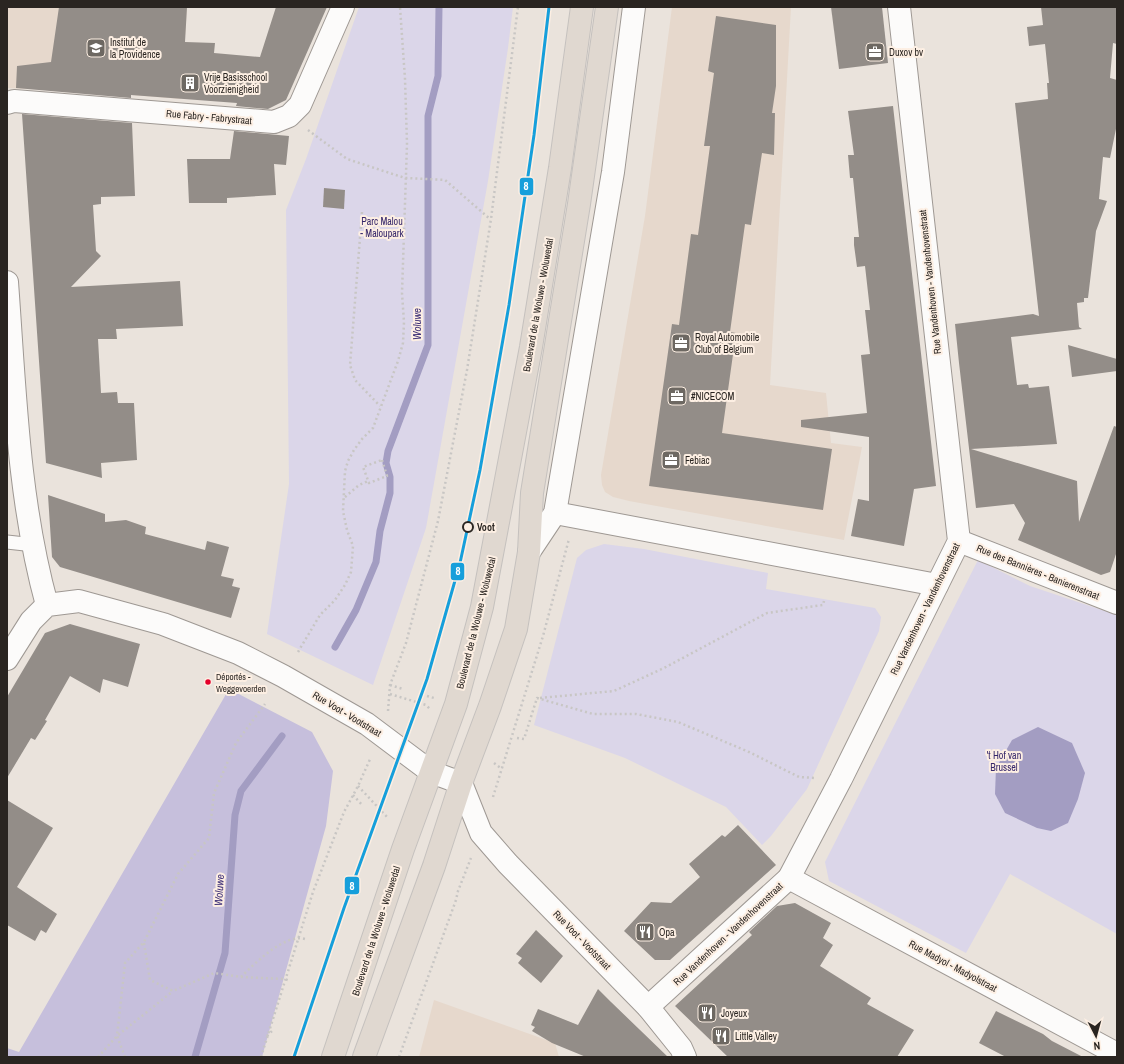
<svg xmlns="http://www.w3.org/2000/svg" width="1124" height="1064" font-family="'Archivo Narrow',sans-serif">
  <rect width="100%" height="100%" fill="#eae3dc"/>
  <!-- built -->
  <g fill="#e6d8cc">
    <polygon points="7,7 187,7 181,99 95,92 7,88"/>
    <polygon points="672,7 791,7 770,385 826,393 831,443 862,447 844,540 629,501 613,497 605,492 602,485 601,475 645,216"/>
    <polygon points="434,1000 555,1043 559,1057 419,1057"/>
  </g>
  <!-- green -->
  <g fill="#dbd6e9">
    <polygon points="359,7 513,7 508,48 488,181 426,528 373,685 267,634 289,484 286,210 306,159"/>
    <polygon points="604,544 644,549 768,573 766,589 875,608 881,617 879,631 807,789 771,836 762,845 726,807 625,758 534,725 577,558 586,550"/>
    <polygon points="978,560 1030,586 1117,615 1117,934 1010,874 966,953 829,881 825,862"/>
  </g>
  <!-- forest -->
  <polygon fill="#c6bfdc" points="229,689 312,732 333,771 326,826 262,1057 7,1057 7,1048 19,1052"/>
  <!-- water -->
  <polygon fill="#a39dc2" points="1038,727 1072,743 1085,773 1078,799 1068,823 1051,831 1037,828 1005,813 995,794 996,768 1012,740"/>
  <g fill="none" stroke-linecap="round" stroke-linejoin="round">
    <!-- stream -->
    <g stroke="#a39dc2" stroke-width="7">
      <polyline points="335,647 356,610 376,562 380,531 390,493 390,477 386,463 388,451 428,345 428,116 438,76 439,7"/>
      <polyline points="195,1057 225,953 235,815 241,791 282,736"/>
    </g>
  </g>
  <!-- building -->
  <g fill="#938d88">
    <polygon points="59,7 187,7 185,42 215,43 214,53 260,57 276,7 327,7 286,100 268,109 236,106 237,103 131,95 131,98 16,88 17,66 51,62"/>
    <polygon points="831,7 882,7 888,63 839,69"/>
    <polygon points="1041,7 1117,7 1117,44 1113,43 1110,78 1117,80 1117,124 1110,158 1103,157 1099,199 1107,201 1096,231 1088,298 1084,298 1084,302 1077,303 1079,327 1082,329 1011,337 1017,385 1028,384 1029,388 1049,386 1057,444 971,449 1077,481 1079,522 1114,426 1117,427 1117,551 1110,572 1101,575 1018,540 1025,523 1014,504 976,508 959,363 955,324 1033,314 1039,316 1015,103 1048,99 1047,83 1049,83 1045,44 1029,46 1027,27 1043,25"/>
    <polygon points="716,16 776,25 776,86 772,113 775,113 774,155 762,153 751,225 745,224 730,332 736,333 722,433 832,449 823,510 649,486 672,324 679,325 691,234 698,235 710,146 704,146 714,73 708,71"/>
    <polygon points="893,106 936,486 914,489 904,546 851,536 858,499 869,501 869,437 801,427 801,420 867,413 861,355 870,354 865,310 870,310 865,266 857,267 854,245 854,237 859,237 853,178 850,178 848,155 854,155 848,111"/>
    <polygon points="22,114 132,123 135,196 101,197 101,204 93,205 96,251 101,256 71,287 180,281 183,326 116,329 117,339 98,339 101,393 117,392 118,403 134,403 137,460 101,463 102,478 46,463"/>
    <polygon points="234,131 289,136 286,165 274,164 276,195 227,198 227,203 189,203 187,159 230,159"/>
    <polygon points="324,188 345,190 344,209 323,207"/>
    <polygon points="1068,345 1117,359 1117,371 1072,377"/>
    <polygon points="48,495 105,514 105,522 126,520 146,527 145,534 205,550 207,541 229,547 221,576 234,579 232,586 240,588 231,618 60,567 52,557"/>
    <polygon points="70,624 140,644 128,687 103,679 100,693 70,676 45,720 47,721 35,740 31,738 7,778 7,697 45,633"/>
    <polygon points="7,800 53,828 17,887 57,914 46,933 41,930 35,941 7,925"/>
    <polygon points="738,825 776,865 670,960 655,960 624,931 651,902 671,903 700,877 689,864 722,835 725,837"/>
    <polygon points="795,903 831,923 823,938 833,945 820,966 871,998 867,1004 914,1030 897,1057 728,1057 675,1006 752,935 749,932 777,906"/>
    <polygon points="536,930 563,956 541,983 518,963 522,958 516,954"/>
    <polygon points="598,989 611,1002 668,1057 586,1057 552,1043 532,1031 535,1027 531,1025 538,1009 578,1025"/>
    <polygon points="996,1011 1043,1034 1052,1041 1083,1057 1006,1057 979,1043"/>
  </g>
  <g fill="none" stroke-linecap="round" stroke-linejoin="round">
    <defs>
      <polyline id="service" points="7,542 34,545"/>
      <g id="minor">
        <polyline points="7,103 14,101 274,122 289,116 300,105 343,7"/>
        <path d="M7,282C15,390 18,500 47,605"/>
        <polyline points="555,513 937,585"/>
        <polyline points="959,541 1117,603"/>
        <polyline points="529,552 555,513 613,172 634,7"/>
        <polyline points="789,878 1117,1054"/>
        <polyline points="648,1007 789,878 841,779 959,541 899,7"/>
      </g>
      <polyline id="tertiary" points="7,659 31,621 47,605 79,601 163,624 238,653 283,676 367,724 431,772 461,783 481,833 508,864 648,1007 681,1048 685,1057"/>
      <g id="trunk">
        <polyline points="333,1057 403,849 456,704 482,607 531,347 560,168 582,7"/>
        <polyline points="364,1057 434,866 461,783 490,706 516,629 529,552 532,493 579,204 607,7"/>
      </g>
    </defs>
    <!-- service casing -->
    <use href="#service" stroke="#9e9893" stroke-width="15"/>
    <!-- minor casing -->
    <use href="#minor" stroke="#9e9893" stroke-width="24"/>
    <!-- tertiary casing -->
    <use href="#tertiary" stroke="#9e9893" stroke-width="24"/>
    <!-- trunk casing -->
    <use href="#trunk" stroke="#c5c1be" stroke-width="24"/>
    <!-- path -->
    <g stroke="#c8c6c4" stroke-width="2.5" stroke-dasharray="2 3" stroke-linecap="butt">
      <polyline points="308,130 347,159 405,178 445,180 490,219"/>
      <polyline points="362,212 350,365 355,380 380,406"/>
      <polygon points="382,460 387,476 369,483 363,467"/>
      <polyline points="345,497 359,485 368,481"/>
      <polyline points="298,652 320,615 335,600 345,585 351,572 353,546 347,530 343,511 345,471 348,461 354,450 362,439 373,428 398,361 403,343 404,322 402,293 407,144 405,79 400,7"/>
      <polyline points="390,685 403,689"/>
      <polyline points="390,694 426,705 430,709"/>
      <polyline points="427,696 434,698"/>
      <polyline points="540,698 614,691 664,668 767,613 823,605 824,601"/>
      <polyline points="388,711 390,685 406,643 438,521 467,370 491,219 518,7"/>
      <polyline points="517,738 524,739 537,698 593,714 636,714 678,722 749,752 799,777 816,778"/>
      <polyline points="494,763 502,769"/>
      <polyline points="358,786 388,818"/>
      <polyline points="353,795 363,806"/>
      <polyline points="493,797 543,636 569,539"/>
      <polyline points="144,943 150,980 173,991 214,973 241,977 285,979 290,981"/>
      <path d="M241,977C254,964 285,933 305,939"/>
      <polyline points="267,1036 273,1030"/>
      <polyline points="98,1057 117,1036 173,991"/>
      <polyline points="125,1057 117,1036 125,963 144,942 178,874 209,838 214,793 236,743 265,704"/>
      <polyline points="261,1057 313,892 344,812 358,786 371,757"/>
      <polyline points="399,1057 456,900 458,891 471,858"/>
    </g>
    <!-- service -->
    <use href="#service" stroke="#fcfbfa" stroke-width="13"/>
    <!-- minor -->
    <use href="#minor" stroke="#fcfbfa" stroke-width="22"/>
    <!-- tertiary -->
    <use href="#tertiary" stroke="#fcfbfa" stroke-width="22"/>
    <!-- trunk -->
    <use href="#trunk" stroke="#e0d8d0" stroke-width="22"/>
    <defs>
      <polyline id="tram-1" points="294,1057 344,908 427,679 460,563 480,470 509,305 534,135 549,7"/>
    </defs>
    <!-- tram-1 casing -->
    <use href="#tram-1" stroke="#fdefe3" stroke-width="6"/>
    <!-- tram-1 -->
    <use href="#tram-1" stroke="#169fdb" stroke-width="3"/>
  </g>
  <!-- icons -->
  <defs>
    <symbol id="school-square" viewBox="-11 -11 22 22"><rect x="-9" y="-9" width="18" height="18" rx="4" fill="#6d6862" stroke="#fdefe3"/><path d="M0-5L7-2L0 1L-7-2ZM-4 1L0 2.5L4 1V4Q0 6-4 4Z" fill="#fff"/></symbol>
    <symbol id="office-square" viewBox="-11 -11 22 22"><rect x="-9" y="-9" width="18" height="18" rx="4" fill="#6d6862" stroke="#fdefe3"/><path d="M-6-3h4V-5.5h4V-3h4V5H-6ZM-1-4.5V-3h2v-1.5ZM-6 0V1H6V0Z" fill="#fff"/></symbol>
    <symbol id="building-square" viewBox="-11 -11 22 22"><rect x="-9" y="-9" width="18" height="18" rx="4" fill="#6d6862" stroke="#fdefe3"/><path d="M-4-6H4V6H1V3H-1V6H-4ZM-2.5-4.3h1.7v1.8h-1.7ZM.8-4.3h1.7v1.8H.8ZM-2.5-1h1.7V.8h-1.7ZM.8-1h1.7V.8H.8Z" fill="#fff"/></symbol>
    <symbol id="restaurant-square" viewBox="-11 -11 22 22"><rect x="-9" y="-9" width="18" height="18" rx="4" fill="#6d6862" stroke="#fdefe3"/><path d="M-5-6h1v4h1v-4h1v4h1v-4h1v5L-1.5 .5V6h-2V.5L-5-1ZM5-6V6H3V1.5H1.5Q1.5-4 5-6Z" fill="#fff"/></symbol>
  </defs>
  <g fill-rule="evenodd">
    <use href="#school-square" x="85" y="37" width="22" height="22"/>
    <use href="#office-square" x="864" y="41" width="22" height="22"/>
    <use href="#building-square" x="179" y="72" width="22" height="22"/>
    <use href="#office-square" x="670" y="332" width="22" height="22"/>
    <use href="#office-square" x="666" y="385" width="22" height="22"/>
    <use href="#office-square" x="660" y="449" width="22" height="22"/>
    <use href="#restaurant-square" x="634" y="921" width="22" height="22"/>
    <use href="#restaurant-square" x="696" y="1002" width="22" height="22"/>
    <use href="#restaurant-square" x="710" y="1025" width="22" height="22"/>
  </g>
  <!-- markers -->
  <circle fill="#fdefe3" stroke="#2a2521" stroke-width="2" cx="468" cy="527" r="5"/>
  <circle fill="#e4002b" stroke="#fdefe3" stroke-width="1.5" cx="208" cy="682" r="3.5"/>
  <g text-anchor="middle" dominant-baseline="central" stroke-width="4" stroke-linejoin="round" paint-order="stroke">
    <!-- bus labels -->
    <g font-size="9" fill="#2a2521" stroke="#fdefe3" text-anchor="start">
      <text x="216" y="677">Déportés -<tspan x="216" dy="12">Weggevoerden</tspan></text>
    </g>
    <!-- poi labels -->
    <g font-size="10" fill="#2a2521" stroke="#fdefe3" text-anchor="start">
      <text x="110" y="42">Institut de<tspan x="110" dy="12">la Providence</tspan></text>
      <text x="889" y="52">Duxov bv</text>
      <text x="204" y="77">Vrije Basisschool<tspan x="204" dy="12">Voorzienigheid</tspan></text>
      <text x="695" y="337">Royal Automobile<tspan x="695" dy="12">Club of Belgium</tspan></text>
      <text x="691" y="396">#NICECOM</text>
      <text x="685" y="460">Febiac</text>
      <text x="659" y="932">Opa</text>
      <text x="721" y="1013">Joyeux</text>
      <text x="735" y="1036">Little Valley</text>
    </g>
    <!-- street labels -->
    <g font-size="10" fill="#2a2521" stroke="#fdefe3">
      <text transform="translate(209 117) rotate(5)">Rue Fabry - Fabrystraat</text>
      <text transform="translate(930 282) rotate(-96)">Rue Vandenhoven - Vandenhovenstraat</text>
      <text transform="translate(538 305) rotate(-80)">Boulevard de la Woluwe - Woluwedal</text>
      <text transform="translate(1038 572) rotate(22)">Rue des Bannières - Banierenstraat</text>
      <text transform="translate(925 609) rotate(-64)">Rue Vandenhoven - Vandenhovenstraat</text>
      <text transform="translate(476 623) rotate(-76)">Boulevard de la Woluwe - Woluwedal</text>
      <text transform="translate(347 714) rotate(31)">Rue Voot - Vootstraat</text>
      <text transform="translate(376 931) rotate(-72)">Boulevard de la Woluwe - Woluwedal</text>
      <text transform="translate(728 934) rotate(-43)">Rue Vandenhoven - Vandenhovenstraat</text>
      <text transform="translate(582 940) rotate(46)">Rue Voot - Vootstraat</text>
      <text transform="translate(953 966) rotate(28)">Rue Madyol - Madyolstraat</text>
    </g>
    <!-- park labels -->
    <g font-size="10" fill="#35266a" stroke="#fdefe3">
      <text x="382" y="221">Parc Malou<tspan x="382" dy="12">- Maloupark</tspan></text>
      <text x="1004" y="755">'t Hof van<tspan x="1004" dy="12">Brussel</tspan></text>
    </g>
    <!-- stop labels -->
    <g font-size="10" font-weight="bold" fill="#2a2521" stroke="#fdefe3" text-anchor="start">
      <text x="477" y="527">Voot</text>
    </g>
    <!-- water labels -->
    <g font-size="11" font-style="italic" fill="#413379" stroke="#fdefe3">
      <text transform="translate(417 324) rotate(-90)">Woluwe</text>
      <text transform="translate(219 890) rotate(-86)">Woluwe</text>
    </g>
  </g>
  <g stroke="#fdefe3" stroke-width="1.5">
    <rect x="519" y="177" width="15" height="19" rx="4" fill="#169fdb"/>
    <rect x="450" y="562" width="15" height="19" rx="4" fill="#169fdb"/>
    <rect x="344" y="876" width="16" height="19" rx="4" fill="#169fdb"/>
  </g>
  <g font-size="11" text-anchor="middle" font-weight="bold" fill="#fff">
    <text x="526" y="190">8</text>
    <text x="458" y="575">8</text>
    <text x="352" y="890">8</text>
  </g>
  <!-- border -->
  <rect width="1124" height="1064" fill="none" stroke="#2a2521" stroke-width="16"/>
  <!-- north arrow -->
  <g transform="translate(1096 1036) rotate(174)" stroke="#fdefe3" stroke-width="3" paint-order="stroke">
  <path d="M0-3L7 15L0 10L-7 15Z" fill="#2a2521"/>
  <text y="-6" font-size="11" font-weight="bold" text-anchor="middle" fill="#2a2521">N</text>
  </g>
</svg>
